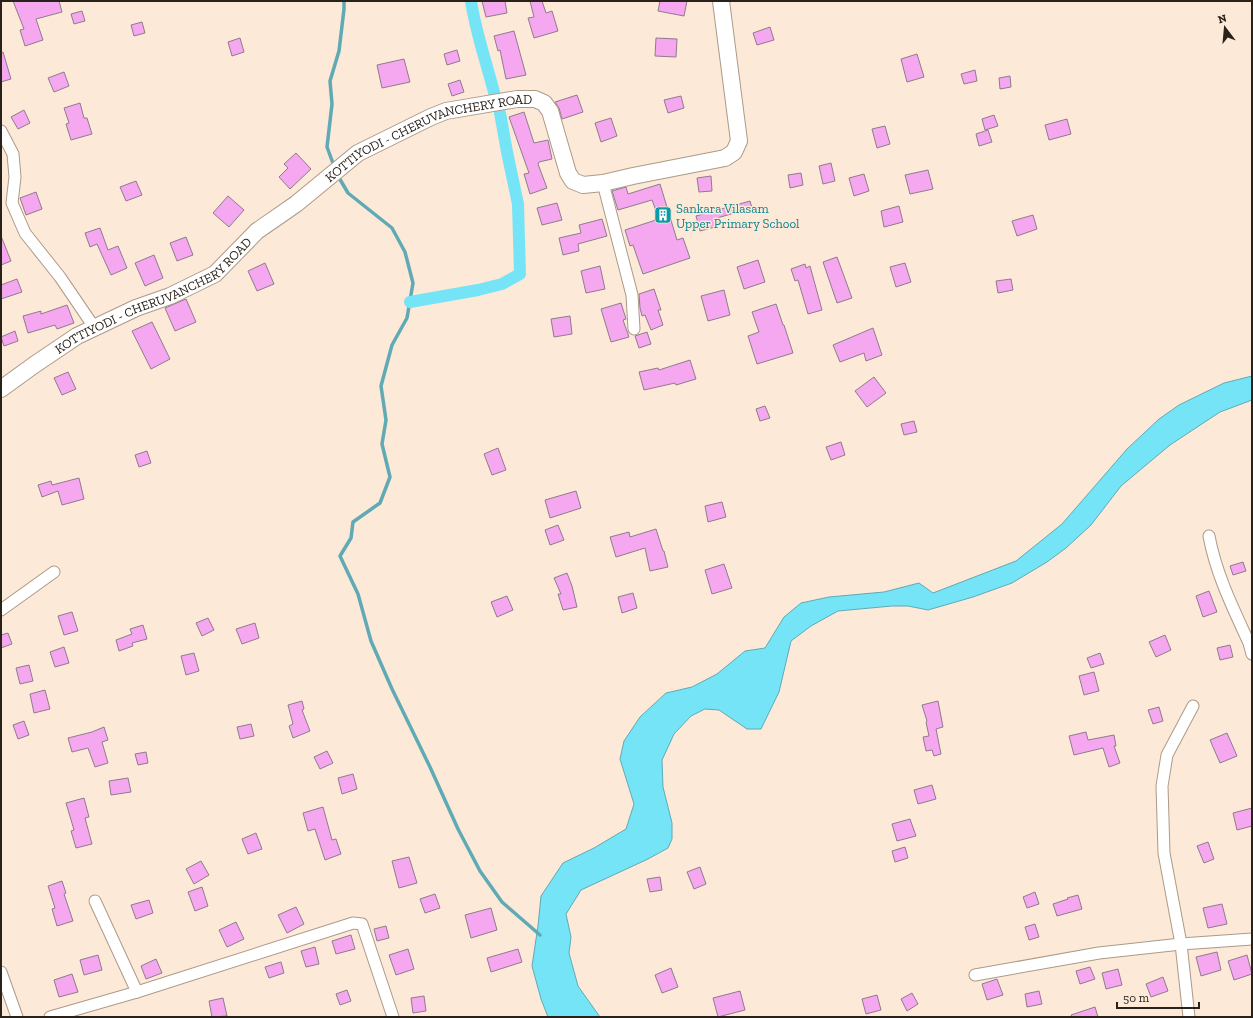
<svg xmlns="http://www.w3.org/2000/svg" width="1253" height="1018" font-family="'Zilla Slab',serif">
  <rect width="100%" height="100%" fill="#fde9d7"/>
  <!-- water -->
  <polygon fill="#76e4f7" stroke="#5faab5" points="1252,376 1252,400 1220,412 1170,445 1121,486 1091,525 1066,548 1047,562 1012,583 973,597 928,610 908,606 892,606 838,611 811,626 791,641 779,692 761,729 747,729 719,710 705,709 691,716 674,734 662,760 663,787 672,823 672,839 668,848 648,859 581,890 566,914 571,937 569,953 578,986 600,1017 548,1017 541,999 532,966 538,926 541,896 563,863 594,848 626,829 634,804 620,759 624,741 640,717 666,693 692,687 717,674 745,651 765,648 784,617 801,603 829,597 884,592 919,583 933,593 1016,561 1062,524 1127,449 1159,419 1179,405 1224,383"/>
  <g fill="none" stroke-linecap="round" stroke-linejoin="round">
    <!-- stream -->
    <g stroke="#5faab5" stroke-width="3.5">
      <polyline points="334,166 327,147 332,104 330,81 339,51 344,9 344,1"/>
      <polyline points="338,176 348,193 392,228 405,252 413,283 407,318 392,345 381,386 386,420 382,444 390,477 380,503 353,522 351,538 340,556 358,594 371,641 392,689 430,767 458,829 480,871 502,902 540,935"/>
    </g>
    <!-- canal -->
    <g stroke="#76e4f7" stroke-width="12">
      <path d="M471,1C476,34 487,64 495,96"/>
      <polyline points="410,302 478,290 502,284 520,274 518,204 507,152 500,113"/>
    </g>
  </g>
  <!-- building -->
  <g fill="#f5a7ef" stroke="#8e7c8c">
    <polygon points="13,1 59,1 62,12 36,19 43,40 25,46 20,30 24,29"/>
    <polygon points="482,1 505,1 507,13 486,17"/>
    <polygon points="530,1 542,1 546,13 552,11 558,31 534,38 528,18 534,17"/>
    <polygon points="660,1 687,1 684,16 658,11"/>
    <polygon points="82,11 85,21 74,24 71,14"/>
    <polygon points="142,22 145,33 134,36 131,25"/>
    <polygon points="770,27 774,40 757,45 753,33"/>
    <polygon points="514,31 526,75 506,79 500,50 498,51 494,36"/>
    <polygon points="240,38 244,52 232,56 228,42"/>
    <polygon points="656,38 677,39 676,57 655,56"/>
    <polygon points="457,50 460,61 447,65 444,54"/>
    <polygon points="3,52 11,79 1,82 1,53"/>
    <polygon points="917,54 924,77 907,82 901,59"/>
    <polygon points="404,59 410,82 382,88 377,65"/>
    <polygon points="975,70 977,81 964,84 961,74"/>
    <polygon points="64,72 69,86 54,92 48,78"/>
    <polygon points="1010,76 1011,87 1000,89 999,78"/>
    <polygon points="460,80 464,92 452,96 448,84"/>
    <polygon points="577,95 583,112 562,119 559,108 555,102"/>
    <polygon points="681,96 684,108 668,113 664,100"/>
    <polygon points="80,103 84,118 87,118 92,134 71,140 66,124 69,123 64,108"/>
    <polygon points="24,110 30,123 18,129 11,117"/>
    <polygon points="524,112 534,143 548,140 552,159 539,162 538,164 547,188 530,194 524,174 529,173 509,117"/>
    <polygon points="994,115 998,126 985,130 982,119"/>
    <polygon points="611,118 617,136 601,142 595,123"/>
    <polygon points="1067,119 1071,134 1049,140 1045,125"/>
    <polygon points="885,126 890,144 877,148 872,129"/>
    <polygon points="988,130 992,142 979,146 976,134"/>
    <polygon points="296,153 311,169 290,189 279,177 288,168 284,164"/>
    <polygon points="831,163 835,181 823,184 819,166"/>
    <polygon points="928,170 933,189 910,194 905,175"/>
    <polygon points="801,173 803,185 790,188 788,175"/>
    <polygon points="864,174 869,191 854,196 849,178"/>
    <polygon points="711,176 712,191 699,192 697,178"/>
    <polygon points="136,181 142,195 126,201 120,187"/>
    <polygon points="660,184 677,240 683,238 690,258 643,274 633,245 630,246 625,230 659,219 652,200 618,210 612,191 626,187 628,194"/>
    <polygon points="36,192 42,209 26,215 20,198"/>
    <polygon points="228,196 244,210 229,227 213,213"/>
    <polygon points="750,201 752,208 717,218 719,226 700,231 696,216"/>
    <polygon points="557,203 562,220 542,225 537,208"/>
    <polygon points="899,206 903,222 884,227 881,211"/>
    <polygon points="1033,215 1037,229 1017,236 1012,221"/>
    <polygon points="602,219 607,236 578,244 579,251 563,255 559,238 581,233 579,225"/>
    <polygon points="100,228 108,250 118,246 127,268 111,275 97,244 90,247 85,233"/>
    <polygon points="1,236 11,261 1,265"/>
    <polygon points="186,237 193,255 177,261 170,243"/>
    <polygon points="154,255 163,278 145,286 135,263"/>
    <polygon points="837,257 852,298 837,303 823,262"/>
    <polygon points="758,260 765,282 744,289 737,267"/>
    <polygon points="265,263 274,284 257,291 248,271"/>
    <polygon points="905,263 911,282 896,287 890,267"/>
    <polygon points="805,264 806,268 810,266 822,310 808,314 798,280 795,281 791,269"/>
    <polygon points="600,266 605,289 586,293 581,271"/>
    <polygon points="17,279 22,292 1,299 1,285"/>
    <polygon points="1011,279 1013,290 998,293 996,281"/>
    <polygon points="654,289 661,310 658,310 663,325 651,330 645,315 642,316 640,308 639,294"/>
    <polygon points="724,290 730,315 708,321 701,296"/>
    <polygon points="186,299 196,322 175,331 165,308"/>
    <polygon points="621,303 626,319 623,320 629,337 611,342 601,309"/>
    <polygon points="776,304 783,325 784,325 793,353 757,364 748,336 759,332 752,312"/>
    <polygon points="67,305 74,323 57,329 55,325 28,333 23,316 41,311 41,314"/>
    <polygon points="570,316 572,334 554,337 551,319"/>
    <polygon points="152,322 170,359 151,369 132,331"/>
    <polygon points="873,328 882,355 866,361 864,353 840,362 833,345"/>
    <polygon points="15,331 18,341 4,346 1,337"/>
    <polygon points="647,332 651,344 639,348 635,336"/>
    <polygon points="690,360 696,379 676,385 675,383 644,390 639,372 658,368 659,370"/>
    <polygon points="68,372 76,389 62,395 54,378"/>
    <polygon points="874,377 886,393 867,407 855,391"/>
    <polygon points="765,406 770,418 760,421 756,409"/>
    <polygon points="914,421 917,432 904,435 901,424"/>
    <polygon points="841,442 845,455 831,460 826,447"/>
    <polygon points="498,448 506,470 492,475 484,454"/>
    <polygon points="147,451 151,463 139,467 135,455"/>
    <polygon points="79,478 84,499 62,505 58,491 42,497 38,485 51,481 52,485"/>
    <polygon points="576,491 581,508 550,518 545,500"/>
    <polygon points="722,502 726,517 708,522 705,506"/>
    <polygon points="558,525 564,540 550,545 545,530"/>
    <polygon points="656,529 663,551 664,551 668,567 650,571 645,548 616,557 610,537 629,532 630,537"/>
    <polygon points="1243,562 1246,571 1233,575 1230,566"/>
    <polygon points="724,564 732,588 712,594 705,570"/>
    <polygon points="567,573 572,586 577,607 563,610 558,594 561,594 554,578"/>
    <polygon points="1209,591 1217,612 1203,617 1196,596"/>
    <polygon points="633,593 637,608 622,613 618,597"/>
    <polygon points="507,596 513,610 497,617 491,602"/>
    <polygon points="72,612 78,631 64,635 58,616"/>
    <polygon points="208,618 214,630 202,636 196,623"/>
    <polygon points="255,623 259,638 242,644 236,629"/>
    <polygon points="143,625 147,639 132,643 133,646 119,651 116,640 132,634 130,629"/>
    <polygon points="8,633 12,644 1,648 1,635"/>
    <polygon points="1165,635 1171,650 1156,657 1149,642"/>
    <polygon points="1230,645 1233,657 1220,660 1217,648"/>
    <polygon points="64,647 69,663 55,667 50,652"/>
    <polygon points="194,653 199,671 186,675 181,656"/>
    <polygon points="1100,653 1104,664 1091,668 1087,658"/>
    <polygon points="29,665 33,681 20,684 16,668"/>
    <polygon points="1094,672 1099,691 1084,695 1079,676"/>
    <polygon points="45,690 50,709 34,713 30,694"/>
    <polygon points="302,701 304,709 302,710 310,731 293,738 289,726 293,724 288,705"/>
    <polygon points="938,701 943,727 936,729 941,754 934,756 932,750 926,751 923,737 929,736 926,722 927,721 922,705"/>
    <polygon points="1159,707 1163,721 1153,724 1148,710"/>
    <polygon points="24,721 29,735 18,739 13,725"/>
    <polygon points="251,724 254,736 240,739 237,727"/>
    <polygon points="104,727 108,740 102,742 108,763 95,767 88,748 72,752 68,738 92,732"/>
    <polygon points="1086,732 1088,740 1114,735 1116,746 1114,746 1120,763 1109,767 1103,748 1074,755 1069,736"/>
    <polygon points="1227,733 1237,756 1220,763 1210,740"/>
    <polygon points="327,751 333,763 320,769 314,757"/>
    <polygon points="146,752 148,763 138,765 135,754"/>
    <polygon points="353,774 357,789 342,794 338,778"/>
    <polygon points="128,778 131,792 111,795 109,781"/>
    <polygon points="932,785 936,799 918,804 914,790"/>
    <polygon points="84,798 89,817 85,818 92,844 76,848 71,831 74,830 66,803"/>
    <polygon points="323,807 332,840 336,839 341,854 325,860 315,829 308,831 303,813"/>
    <polygon points="1252,808 1252,826 1237,830 1233,813"/>
    <polygon points="910,819 916,836 897,841 892,824"/>
    <polygon points="256,833 262,849 248,854 242,839"/>
    <polygon points="1208,842 1214,859 1204,863 1197,846"/>
    <polygon points="905,847 908,858 895,862 892,851"/>
    <polygon points="409,857 417,883 399,888 392,861"/>
    <polygon points="201,861 209,875 194,884 186,869"/>
    <polygon points="700,867 706,884 694,889 687,872"/>
    <polygon points="660,877 662,890 650,892 647,879"/>
    <polygon points="62,881 66,893 64,894 73,921 57,926 52,909 55,908 48,886"/>
    <polygon points="202,887 208,906 195,911 188,892"/>
    <polygon points="1035,892 1039,904 1027,908 1023,897"/>
    <polygon points="435,894 440,908 425,913 420,899"/>
    <polygon points="1078,895 1082,909 1057,916 1053,904 1068,899 1067,898"/>
    <polygon points="149,900 153,913 136,919 131,905"/>
    <polygon points="1222,904 1227,924 1208,928 1203,908"/>
    <polygon points="296,907 304,924 287,933 278,915"/>
    <polygon points="491,908 497,930 471,938 465,915"/>
    <polygon points="236,922 244,939 227,947 219,930"/>
    <polygon points="1035,924 1039,937 1029,940 1025,927"/>
    <polygon points="386,926 389,938 377,941 374,929"/>
    <polygon points="351,935 355,949 336,954 332,941"/>
    <polygon points="315,947 319,964 306,967 301,951"/>
    <polygon points="408,949 414,969 396,975 389,955"/>
    <polygon points="518,949 522,962 491,972 487,958"/>
    <polygon points="1217,952 1221,970 1201,976 1196,957"/>
    <polygon points="98,955 102,970 84,975 80,960"/>
    <polygon points="1247,955 1252,974 1234,980 1228,961"/>
    <polygon points="156,959 162,973 146,979 141,966"/>
    <polygon points="281,962 284,973 269,978 265,967"/>
    <polygon points="1090,967 1095,979 1080,984 1076,971"/>
    <polygon points="671,968 678,987 662,993 655,975"/>
    <polygon points="1118,969 1122,985 1106,989 1102,973"/>
    <polygon points="72,974 78,992 59,997 54,980"/>
    <polygon points="1163,977 1168,991 1151,997 1146,984"/>
    <polygon points="997,979 1003,995 987,1000 982,984"/>
    <polygon points="347,990 351,1001 340,1005 336,994"/>
    <polygon points="740,991 745,1010 718,1017 713,998"/>
    <polygon points="1039,991 1042,1004 1027,1007 1025,994"/>
    <polygon points="912,993 918,1004 907,1011 901,999"/>
    <polygon points="877,995 881,1010 866,1014 862,999"/>
    <polygon points="424,996 426,1011 413,1013 411,998"/>
    <polygon points="223,998 227,1016 212,1017 209,1001"/>
    <polygon points="1095,1007 1098,1017 1072,1017 1071,1015"/>
  </g>
  <g fill="none" stroke-linecap="round" stroke-linejoin="round">
    <defs>
      <g id="minor">
        <polyline points="1,131 13,154 15,177 12,203 25,233 60,277 94,327"/>
        <polyline points="603,183 632,295 634,329"/>
        <path d="M1209,536C1216,574 1233,608 1249,643L1252,654"/>
        <polyline points="1,610 54,572"/>
        <polyline points="95,901 137,992"/>
        <polyline points="1,972 17,1017"/>
        <polyline points="975,975 1099,953 1181,944 1252,939"/>
        <polyline points="50,1017 137,992 353,923 362,924 393,1017"/>
        <polyline points="1189,1017 1181,944 1164,853 1162,786 1167,755 1193,706"/>
      </g>
      <g id="secondary">
        <path id="s1" d="M1,389L34,365L77,336L136,308L170,296L215,274L257,231L296,204L358,153L431,117L446,111L517,99H535L544,103L550,111L568,173L573,181L583,185L603,183L633,176L725,158L734,152L739,141L721,1"/>
      </g>
    </defs>
    <!-- minor casing -->
    <use href="#minor" stroke="#ac9a89" stroke-width="13"/>
    <!-- secondary casing -->
    <use href="#secondary" stroke="#ac9a89" stroke-width="18"/>
    <!-- minor -->
    <use href="#minor" stroke="#fff" stroke-width="11"/>
    <!-- secondary -->
    <use href="#secondary" stroke="#fff" stroke-width="16"/>
  </g>
  <!-- icons -->
  <defs>
    <symbol id="building-square" viewBox="-11 -11 22 22"><rect x="-9" y="-9" width="18" height="18" rx="4" fill="#0f9aa8" stroke="#fde9d7"/><path d="M-4-6H4V6H1V3H-1V6H-4ZM-2.5-4.3h1.7v1.8h-1.7ZM.8-4.3h1.7v1.8H.8ZM-2.5-1h1.7V.8h-1.7ZM.8-1h1.7V.8H.8Z" fill="#fff"/></symbol>
  </defs>
  <g fill-rule="evenodd">
    <use href="#building-square" x="653" y="205" width="20" height="20"/>
  </g>
  <g text-anchor="middle" dominant-baseline="central" stroke-width="3" stroke-linejoin="round" paint-order="stroke">
    <!-- street labels -->
    <g font-size="13" fill="#29221b" stroke="#fde9d7">
      <text stroke="none"><textPath href="#s1" startOffset="504">KOTTIYODI - CHERUVANCHERY ROAD</textPath></text>
      <text stroke="none"><textPath href="#s1" startOffset="180">KOTTIYODI - CHERUVANCHERY ROAD</textPath></text>
    </g>
    <!-- culture labels -->
    <g font-size="13" fill="#0d838f" stroke="#fde9d7" text-anchor="start">
      <text x="676" y="208">Sankara Vilasam<tspan x="676" dy="15">Upper Primary School</tspan></text>
    </g>
  </g>
  <!-- border -->
  <rect width="1253" height="1018" fill="none" stroke="#29221b" stroke-width="4"/>
  <!-- north arrow -->
  <g transform="translate(1225 28) rotate(344)" stroke="#fde9d7" stroke-width="3" paint-order="stroke">
  <path d="M0-3L7 15L0 10L-7 15Z" fill="#29221b"/>
  <text y="-6" font-size="11" font-weight="bold" text-anchor="middle" fill="#29221b">N</text>
  </g>
  <!-- scale -->
  <path d="M1117 1002v6h82v-6" fill="none" stroke="#29221b" stroke-width="2"/>
  <text x="1123" y="1002" font-size="12" fill="#29221b" stroke="#fde9d7" stroke-width="3" paint-order="stroke">50 m</text>
</svg>
